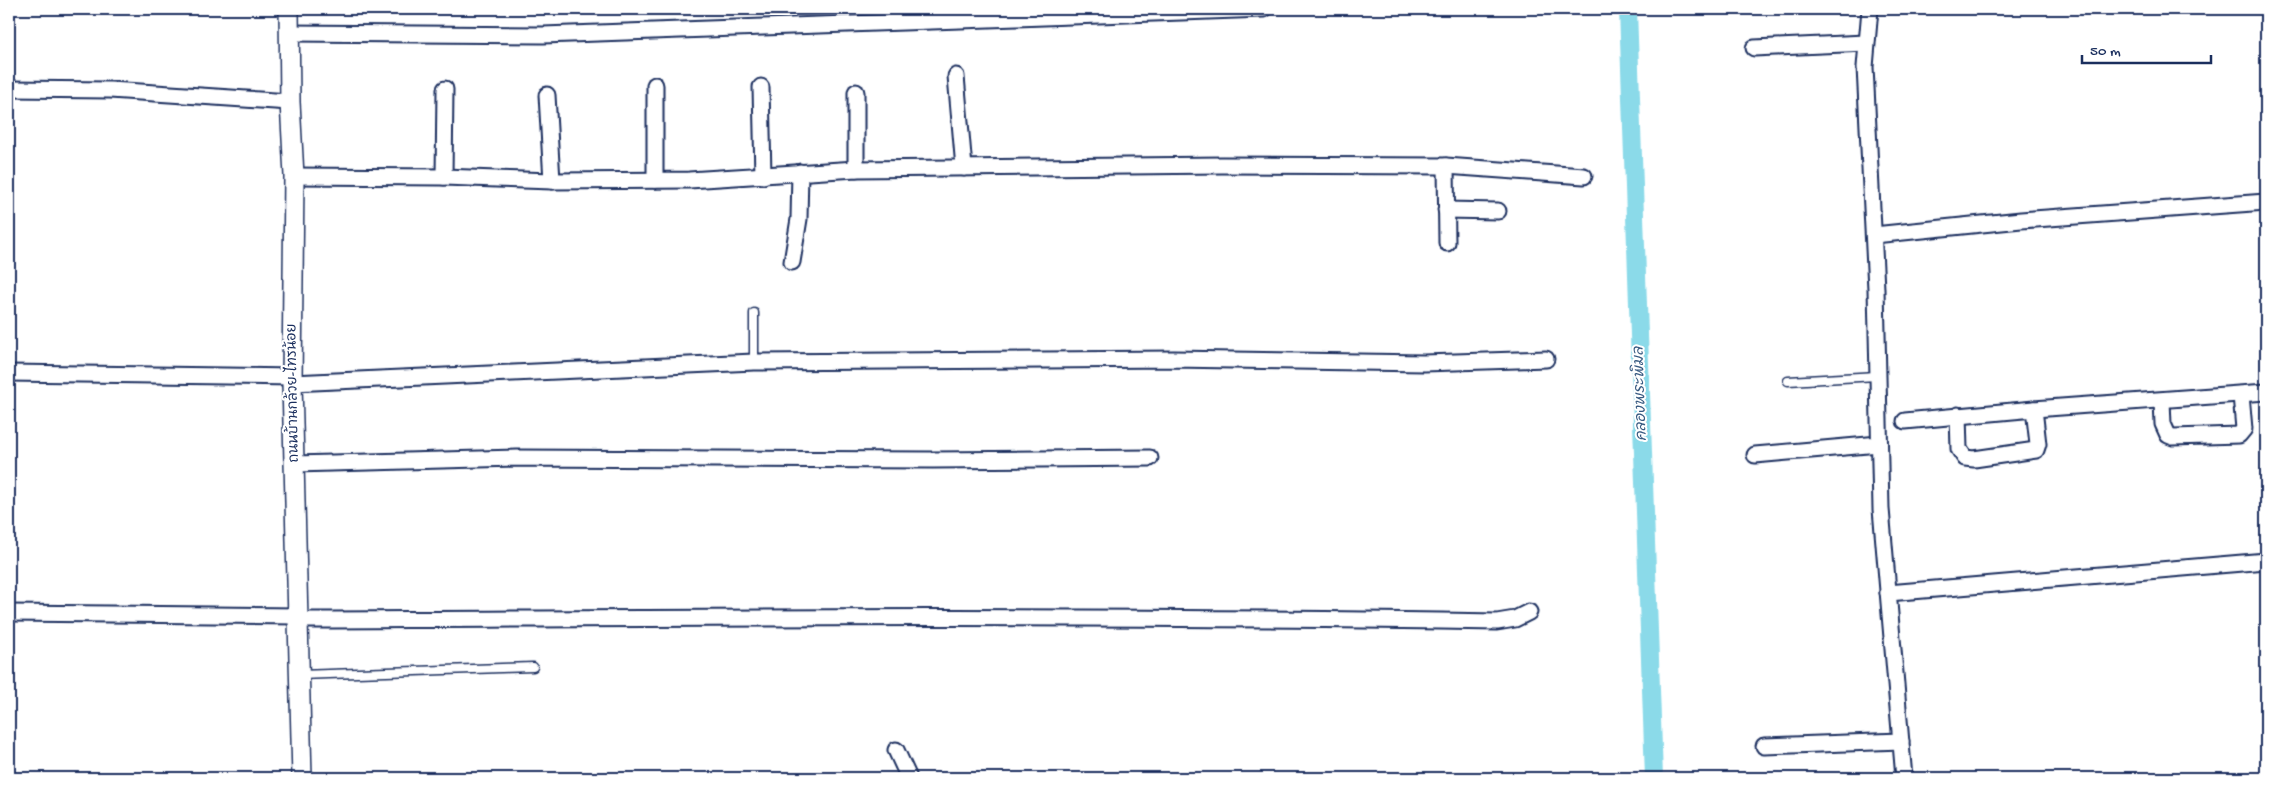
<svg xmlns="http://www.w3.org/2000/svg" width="2275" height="787" font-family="'Gochi Hand','Playpen Sans Thai',sans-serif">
  <rect width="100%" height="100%" fill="#fff"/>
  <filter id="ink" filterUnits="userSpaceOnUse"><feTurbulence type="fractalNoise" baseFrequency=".02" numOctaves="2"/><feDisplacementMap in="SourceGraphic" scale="10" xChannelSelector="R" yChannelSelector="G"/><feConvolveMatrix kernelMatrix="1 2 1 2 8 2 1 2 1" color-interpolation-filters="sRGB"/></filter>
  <g filter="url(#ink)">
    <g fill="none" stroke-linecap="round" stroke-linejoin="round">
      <!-- canal -->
      <polyline stroke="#8bdae9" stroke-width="18" points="1628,9 1654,778"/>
      <defs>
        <g id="service">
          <polyline points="754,362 754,313"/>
          <polyline points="1788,381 1877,376"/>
          <polyline points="300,675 533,667"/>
        </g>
        <g id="minor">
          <polyline points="1870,9 1865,67 1876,289 1881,509 1904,778"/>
          <polyline points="290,33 543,35 1264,9"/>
          <polyline points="1754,48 1866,43"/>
          <polyline points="956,76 964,168"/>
          <polyline points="761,87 763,176"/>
          <polyline points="9,89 110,90 290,102"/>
          <polyline points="547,95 552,181"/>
          <polyline points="1446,166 1447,243"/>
          <polyline points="856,169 856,92"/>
          <polyline points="294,176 444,177 552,181 689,180 856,169 1222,165 1446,166 1584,176"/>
          <polyline points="444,177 445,89"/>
          <polyline points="655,180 655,85"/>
          <polyline points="1446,210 1498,211"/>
          <polyline points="1874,235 2021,220 2266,202"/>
          <polyline points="792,262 799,219 800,172"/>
          <polyline points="9,373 293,377"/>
          <polyline points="292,383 754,362 1174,359 1424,363 1546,359"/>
          <polyline points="2162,401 2163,424 2168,435 2173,437 2239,435 2244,429 2241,395"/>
          <polyline points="1958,415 1959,449 1965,458 1974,459 2036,450 2038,444 2034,409"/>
          <polyline points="1905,421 2034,409 2266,392"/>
          <polyline points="1755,455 1879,444"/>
          <polyline points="295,464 517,458 933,460 1150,458"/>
          <polyline points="1888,593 2266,561"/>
          <polyline points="9,613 299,616"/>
          <path d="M299,620C699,618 1098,615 1497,622L1515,619L1529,612"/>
          <polyline points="1764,746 1901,741"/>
          <polyline points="896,750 909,778"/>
        </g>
        <polyline id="tertiary" points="289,9 290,102 294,176 292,383 302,778"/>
      </defs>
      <!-- service casing -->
      <use href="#service" stroke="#1b2f5e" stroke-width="11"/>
      <!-- minor casing -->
      <use href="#minor" stroke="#1b2f5e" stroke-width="19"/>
      <!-- tertiary casing -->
      <use href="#tertiary" stroke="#1b2f5e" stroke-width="22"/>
      <!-- service -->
      <use href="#service" stroke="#fff" stroke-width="8"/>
      <!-- minor -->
      <use href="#minor" stroke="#fff" stroke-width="15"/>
      <!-- tertiary -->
      <use href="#tertiary" stroke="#fff" stroke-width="19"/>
    </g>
  </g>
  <g text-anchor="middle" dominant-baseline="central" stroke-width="4" stroke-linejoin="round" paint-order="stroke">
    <!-- street labels -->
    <g font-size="14" fill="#1b2f5e" stroke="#fff">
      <text transform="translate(294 393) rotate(-91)">ถนนบ้านกล้วย-ไทรน้อย</text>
    </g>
    <!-- water labels -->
    <g font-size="15" font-style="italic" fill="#375a81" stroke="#fff">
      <text transform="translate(1641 394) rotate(-92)">คลองพระพิมล</text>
    </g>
  </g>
  <!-- margin -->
  <rect width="2275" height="787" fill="none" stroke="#fff" stroke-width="30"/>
  <rect x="15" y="15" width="2245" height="757" fill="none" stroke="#1b2f5e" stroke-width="2" filter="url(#ink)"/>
  <!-- scale -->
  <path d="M2082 55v8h129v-8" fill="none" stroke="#1b2f5e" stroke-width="2.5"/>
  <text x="2090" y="55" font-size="15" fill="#1b2f5e" stroke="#ffffff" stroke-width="4" paint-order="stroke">50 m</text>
</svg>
